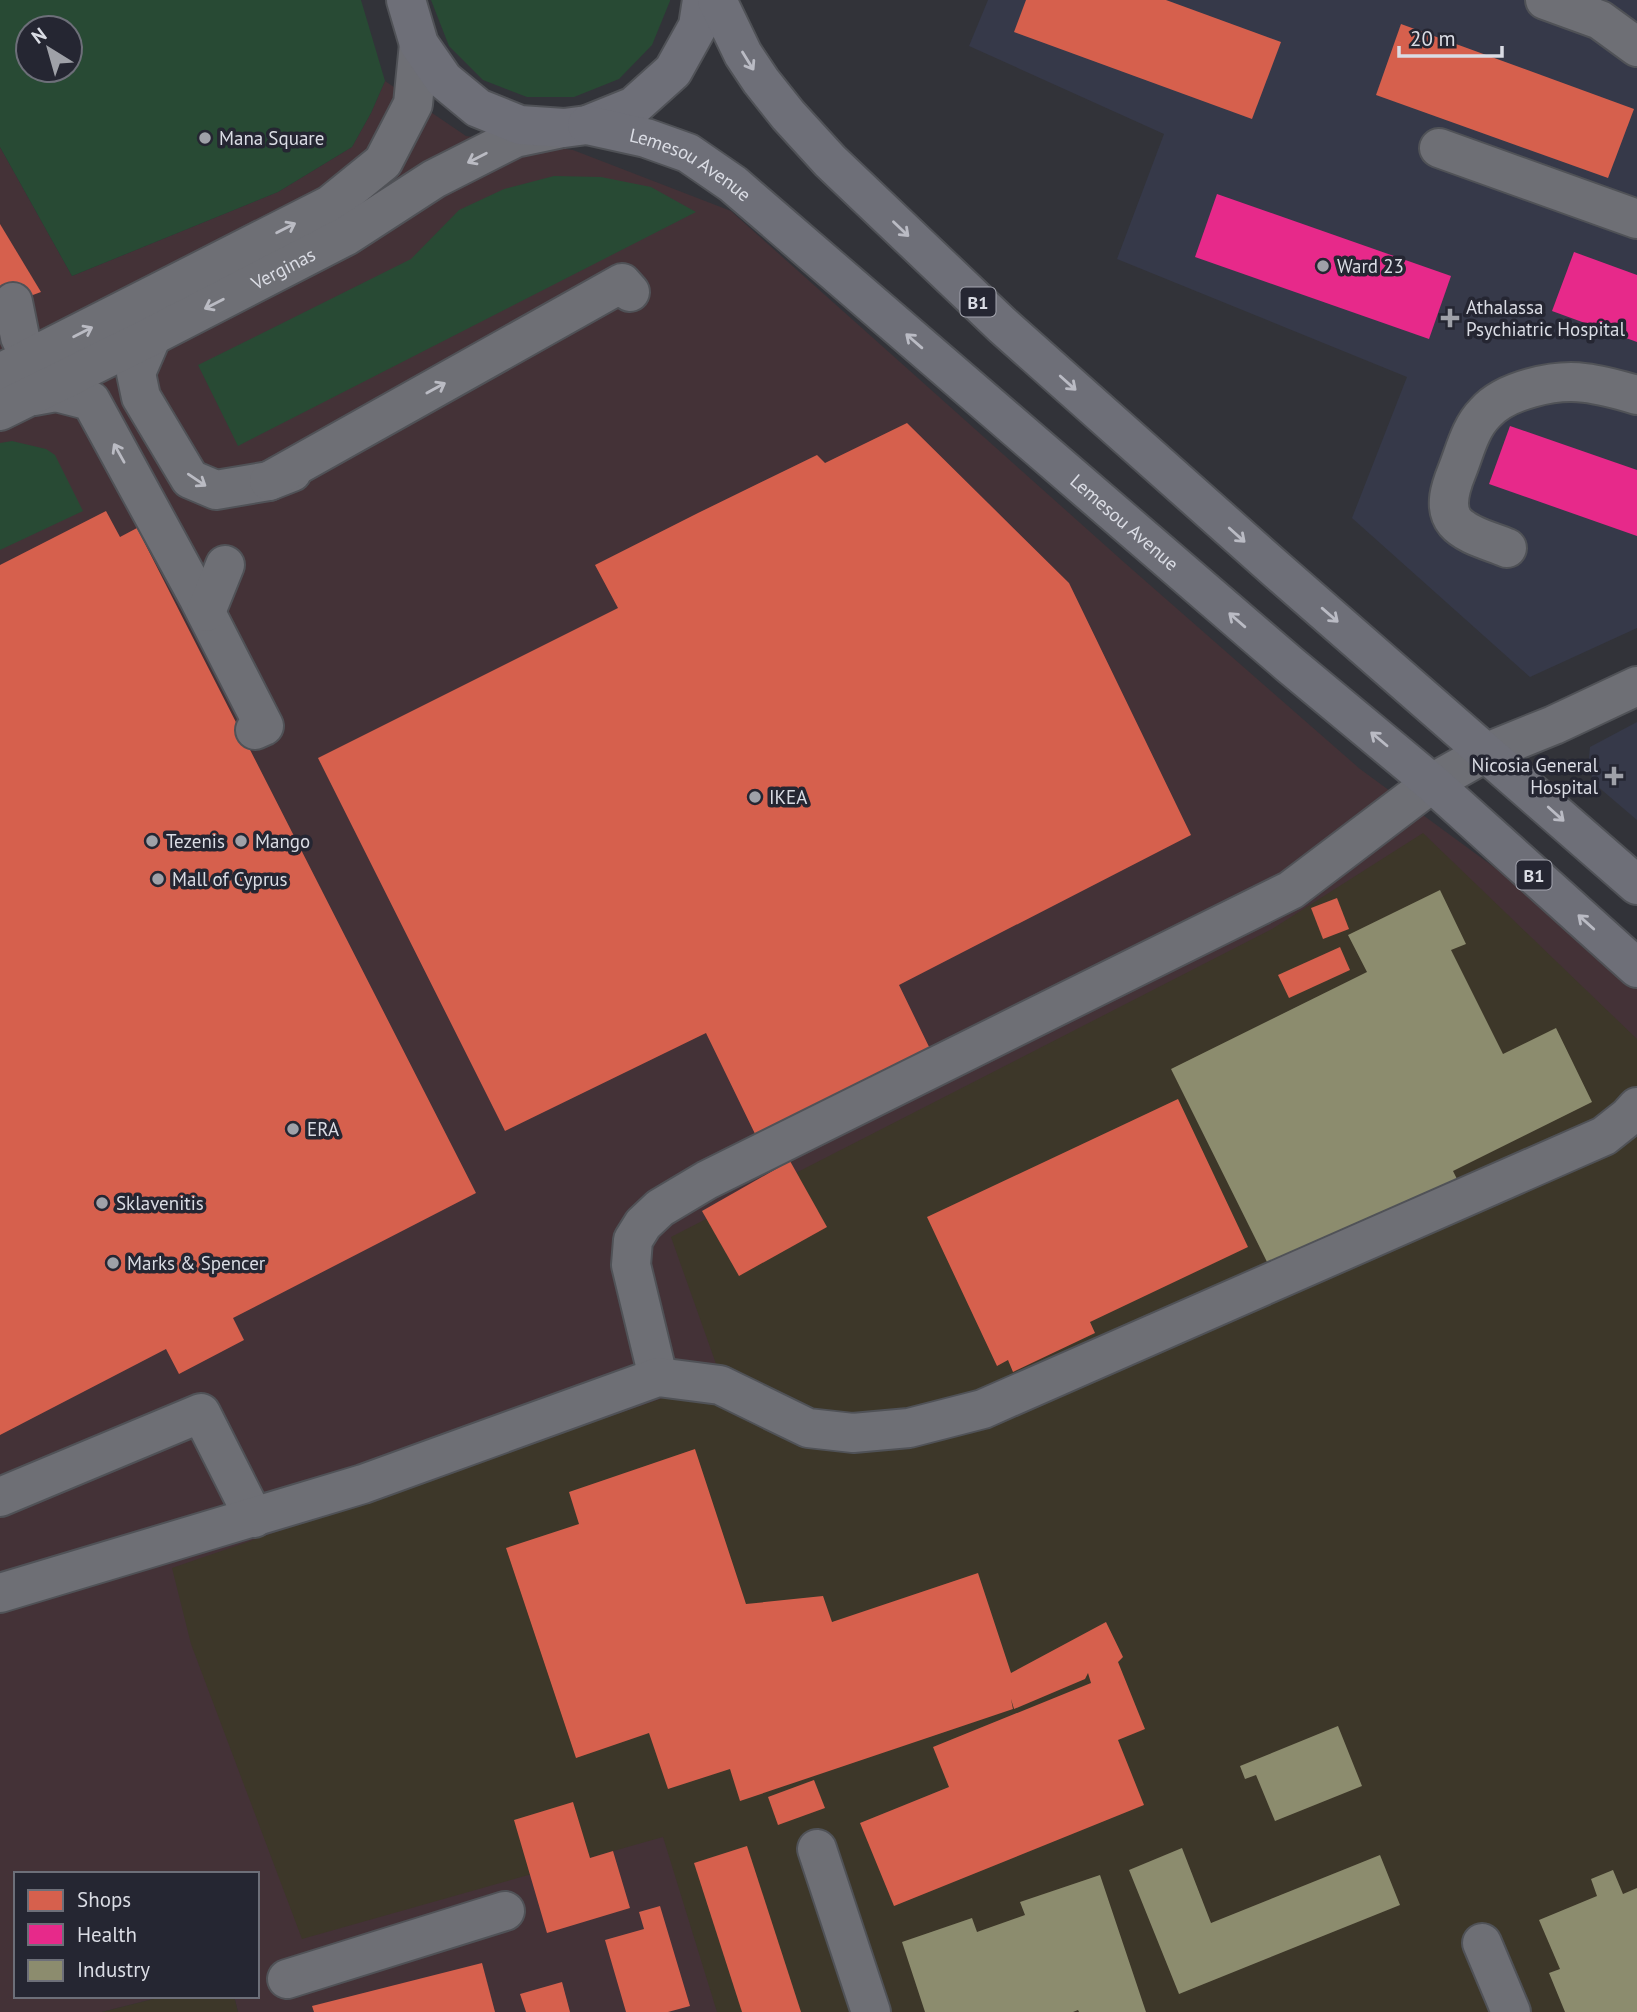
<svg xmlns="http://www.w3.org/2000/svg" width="1637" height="2012" font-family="'PT Sans',sans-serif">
  <rect width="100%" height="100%" fill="#323339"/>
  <!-- commercial -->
  <polygon fill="#443237" points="385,81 466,136 573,150 731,211 1126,564 1360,769 1561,916 1637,988 1637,1136 732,2012 238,2012 234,1996 257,1996 257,1874 16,1874 16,1996 165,1996 102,2012 0,2012 0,147 72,276 278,192 352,147 371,113"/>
  <!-- industrial -->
  <g fill="#3d3729">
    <polygon points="1423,833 1637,1039 1637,2012 717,2012 663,1837 302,1939 191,1644 172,1568 721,1378 671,1237 1272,929"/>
    <polygon points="165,1996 234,1996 238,2012 102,2012"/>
  </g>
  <!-- built -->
  <g fill="#363949">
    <polygon points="988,0 1637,0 1637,628 1530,677 1352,518 1407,377 1117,259 1164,134 969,46"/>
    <polygon points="1637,722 1637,820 1596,785 1588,768 1590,747"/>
  </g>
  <!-- green -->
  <g fill="#284a34" fill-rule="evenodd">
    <path d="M0,0H361L385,81L371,113L352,147L278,192L72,276L0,147ZM70,28V70H28V28Z"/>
    <polygon points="431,0 670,0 670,1 652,45 619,79 574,97 527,97 483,80 449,46"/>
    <polygon points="554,176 601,177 651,187 696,212 238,446 198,365 411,259 459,210 504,189"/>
    <polygon points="12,441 46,449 55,455 83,511 0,550 0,443"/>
  </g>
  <!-- shops -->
  <g fill="#d6604d">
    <polygon points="1026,0 1166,0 1281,42 1252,119 1014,32"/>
    <polygon points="1401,24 1634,109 1608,178 1376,95"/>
    <polygon points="0,224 41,292 0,307"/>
    <polygon points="907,423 1069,583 1191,835 899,985 933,1055 758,1140 706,1033 505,1131 318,758 618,608 595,565 698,513 817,455 825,463"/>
    <polygon points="106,511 120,537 137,528 476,1193 233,1318 244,1340 179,1374 166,1349 0,1435 0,565"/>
    <polygon points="1337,898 1349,929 1323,939 1311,908"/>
    <polygon points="1340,947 1350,970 1289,998 1278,975"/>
    <polygon points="1178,1099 1248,1247 1090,1322 1095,1333 1013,1372 1008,1360 997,1366 927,1217"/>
    <polygon points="790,1161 827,1227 739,1276 702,1211"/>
    <polygon points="695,1449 746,1604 823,1596 832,1622 978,1573 1011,1673 1106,1622 1123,1657 1118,1662 1145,1729 1118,1740 1144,1805 894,1906 860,1823 949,1787 933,1747 1091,1683 1088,1673 1085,1679 1014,1709 1011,1699 1013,1709 740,1801 730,1769 668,1789 649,1733 576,1758 506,1548 579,1524 569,1492"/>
    <polygon points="814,1780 825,1808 778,1825 768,1797"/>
    <polygon points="573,1802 590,1858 613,1851 630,1908 547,1933 514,1820"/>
    <polygon points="747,1846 801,2012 742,2012 694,1863"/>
    <polygon points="660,1906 690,2006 668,2012 626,2012 605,1940 644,1929 639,1912"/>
    <polygon points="482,1963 495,2012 314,2012 312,2006"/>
    <polygon points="562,1982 570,2012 526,2012 520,1994"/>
  </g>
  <!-- health -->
  <g fill="#e7298a">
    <polygon points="1217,194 1451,276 1429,339 1195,257"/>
    <polygon points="1574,252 1637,275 1637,342 1552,311"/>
    <polygon points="1510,426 1637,470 1637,536 1489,484"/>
  </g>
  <!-- industry -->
  <g fill="#8c8c6e">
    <polygon points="1440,890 1466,944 1451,950 1503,1054 1556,1028 1592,1102 1453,1171 1459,1183 1274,1276 1171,1069 1367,972 1348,935"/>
    <polygon points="1338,1726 1362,1786 1275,1821 1256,1775 1245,1779 1240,1766"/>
    <polygon points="1182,1848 1211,1923 1380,1855 1400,1905 1179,1994 1129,1870"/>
    <polygon points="1613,1870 1623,1894 1637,1888 1637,2012 1565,2012 1549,1973 1560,1969 1539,1920 1597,1896 1591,1879"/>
    <polygon points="1100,1875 1146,2012 1079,2012 1078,2010 1073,2012 925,2012 902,1942 972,1918 977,1932 1025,1915 1020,1902"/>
  </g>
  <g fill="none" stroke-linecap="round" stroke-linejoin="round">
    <defs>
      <g id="minor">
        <polyline points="1545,0 1600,20 1637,47"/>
        <polyline points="1439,148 1637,219"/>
        <polyline points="13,302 20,337 30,359"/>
        <polyline points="152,336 136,373 141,397 190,479 216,490 269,481 292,472"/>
        <polyline points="0,373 330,205 383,162 413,104 419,44"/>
        <polyline points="34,396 56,392 91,401 199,599 264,726 255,730"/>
        <path id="s1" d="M0,411L152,336L346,236L434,179L515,138L558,129"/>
        <polyline points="269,481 622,283 630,292"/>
        <path d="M1507,548C1491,541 1467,536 1455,522C1443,507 1451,486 1457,471C1465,451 1470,428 1485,413C1505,390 1555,379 1585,383C1603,385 1620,390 1637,395"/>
        <polyline points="206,612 225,565"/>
        <polyline points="658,1377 631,1265 633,1240 643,1224 660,1208 707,1180 1291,890 1432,783 1487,752 1554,725 1637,686"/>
        <polyline points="0,1497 201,1413 254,1518"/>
        <polyline points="0,1593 363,1484 658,1377 720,1385 808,1428 853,1433 909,1428 983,1409 1604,1136 1628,1117 1637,1107"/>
        <polyline points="817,1849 871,2012"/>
        <polyline points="1482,1943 1511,2012"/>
        <polyline points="287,1979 505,1911"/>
      </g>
      <g id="major">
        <polyline points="406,0 419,44 444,80 478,108 520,125 564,128 587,125 634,106 673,71 698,26 702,0"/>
        <polyline points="717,0 743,54 761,81 788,115 830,161 1002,325 1278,571 1637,885"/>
        <path id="s2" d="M587,125L646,138L688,153L733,184L1289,664L1432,783L1637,968"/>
      </g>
    </defs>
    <!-- minor casing -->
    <use href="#minor" stroke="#505257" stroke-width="42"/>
    <!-- major casing -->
    <use href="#major" stroke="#505257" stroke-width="42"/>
    <!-- minor -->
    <use href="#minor" stroke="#6e6f75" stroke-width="38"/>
    <!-- major -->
    <use href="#major" stroke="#6e6f78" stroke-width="38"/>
  </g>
  <!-- one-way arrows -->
  <defs><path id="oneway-shaft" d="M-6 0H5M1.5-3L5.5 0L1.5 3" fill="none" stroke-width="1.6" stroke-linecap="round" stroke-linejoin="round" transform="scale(1.75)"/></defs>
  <g stroke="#babbc4">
    <use href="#oneway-shaft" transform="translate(748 61) rotate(58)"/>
    <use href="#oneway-shaft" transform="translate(901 229) rotate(44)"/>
    <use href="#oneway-shaft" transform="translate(914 341) rotate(-139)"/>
    <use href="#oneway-shaft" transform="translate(1068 383) rotate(42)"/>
    <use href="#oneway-shaft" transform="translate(1237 535) rotate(42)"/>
    <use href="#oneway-shaft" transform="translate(1330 615) rotate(41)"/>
    <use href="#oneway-shaft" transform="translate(1237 620) rotate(-139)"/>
    <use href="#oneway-shaft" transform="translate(1379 739) rotate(-140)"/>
    <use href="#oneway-shaft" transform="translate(1556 814) rotate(42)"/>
    <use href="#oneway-shaft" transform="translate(1586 922) rotate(-138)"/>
  </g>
  <g stroke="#babbc3">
    <use href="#oneway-shaft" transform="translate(477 158) rotate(153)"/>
    <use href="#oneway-shaft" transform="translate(286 228) rotate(-27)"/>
    <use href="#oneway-shaft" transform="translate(214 304) rotate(153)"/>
    <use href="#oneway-shaft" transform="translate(83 332) rotate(-27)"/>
    <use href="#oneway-shaft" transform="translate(436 388) rotate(-29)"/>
    <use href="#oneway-shaft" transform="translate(119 453) rotate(-119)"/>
    <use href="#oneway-shaft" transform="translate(197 480) rotate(34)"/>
  </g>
  <!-- markers -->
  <g fill="#9fa1a8" stroke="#252632" stroke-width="2.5">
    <circle cx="205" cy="138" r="7"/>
    <circle cx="1323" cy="266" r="7"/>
    <path d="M1446.5 307.5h7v7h7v7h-7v7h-7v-7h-7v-7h7z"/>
    <path d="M1610.5 765.5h7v7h7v7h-7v7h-7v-7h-7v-7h7z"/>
    <circle cx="755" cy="797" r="7"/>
    <circle cx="152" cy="841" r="7"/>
    <circle cx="241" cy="841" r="7"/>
    <circle cx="158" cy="879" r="7"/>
    <circle cx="293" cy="1129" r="7"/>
    <circle cx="102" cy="1203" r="7"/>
    <circle cx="113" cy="1263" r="7"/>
  </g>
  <g text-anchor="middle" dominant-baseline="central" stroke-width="7" stroke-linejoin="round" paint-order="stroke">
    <!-- shield labels -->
    <g fill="#252632" stroke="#a4a5af" stroke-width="2">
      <rect x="960.5" y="287.5" width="35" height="29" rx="5"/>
      <rect x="1516.5" y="860.5" width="35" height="29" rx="5"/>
    </g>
    <g font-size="18" font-weight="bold" fill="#dadce4">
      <text x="978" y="302">B1</text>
      <text x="1534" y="875">B1</text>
    </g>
    <!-- poi labels -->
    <g font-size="19" fill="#dadce4" stroke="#252632" text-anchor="start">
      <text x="219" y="138">Mana Square</text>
      <text x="1337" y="266">Ward 23</text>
      <text x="1466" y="307">Athalassa<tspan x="1466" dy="22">Psychiatric Hospital</tspan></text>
      <text x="1598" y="765" text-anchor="end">Nicosia General<tspan x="1598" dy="22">Hospital</tspan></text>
      <text x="769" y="797">IKEA</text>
      <text x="166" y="841">Tezenis</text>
      <text x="255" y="841">Mango</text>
      <text x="172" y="879">Mall of Cyprus</text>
      <text x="307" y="1129">ERA</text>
      <text x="116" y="1203">Sklavenitis</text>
      <text x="127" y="1263">Marks &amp; Spencer</text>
    </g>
    <!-- street labels -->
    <g font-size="19" fill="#dadce4" stroke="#252632">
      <text stroke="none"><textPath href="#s2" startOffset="112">Lemesou Avenue</textPath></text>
      <text stroke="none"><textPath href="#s1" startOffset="317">Verginas</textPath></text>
      <text stroke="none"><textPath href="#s2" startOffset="677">Lemesou Avenue</textPath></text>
    </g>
  </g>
  <!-- legend -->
  <rect x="14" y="1872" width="245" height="126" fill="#252632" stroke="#6d6f79" stroke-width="2"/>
  <rect x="28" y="1890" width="35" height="21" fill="#d6604d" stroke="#6d6f79" stroke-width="2"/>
  <text x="77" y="1907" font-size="21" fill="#dadce4">Shops</text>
  <rect x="28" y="1924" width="35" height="21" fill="#e7298a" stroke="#6d6f79" stroke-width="2"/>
  <text x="77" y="1942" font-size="21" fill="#dadce4">Health</text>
  <rect x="28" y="1960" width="35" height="21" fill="#8c8c6e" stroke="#6d6f79" stroke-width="2"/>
  <text x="77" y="1977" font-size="21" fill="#dadce4">Industry</text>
  <!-- north arrow -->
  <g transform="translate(49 49) rotate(323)"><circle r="33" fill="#252632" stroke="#6d6f79" stroke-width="2"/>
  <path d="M0-5L12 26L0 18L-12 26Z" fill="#9fa1a8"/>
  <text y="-10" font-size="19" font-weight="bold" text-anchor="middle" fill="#dadce4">N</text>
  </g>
  <!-- scale -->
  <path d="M1399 46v10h103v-10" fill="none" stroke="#dadce4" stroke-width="3.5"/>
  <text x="1410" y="46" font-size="21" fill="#dadce4" stroke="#252632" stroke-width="5" paint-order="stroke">20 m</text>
</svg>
